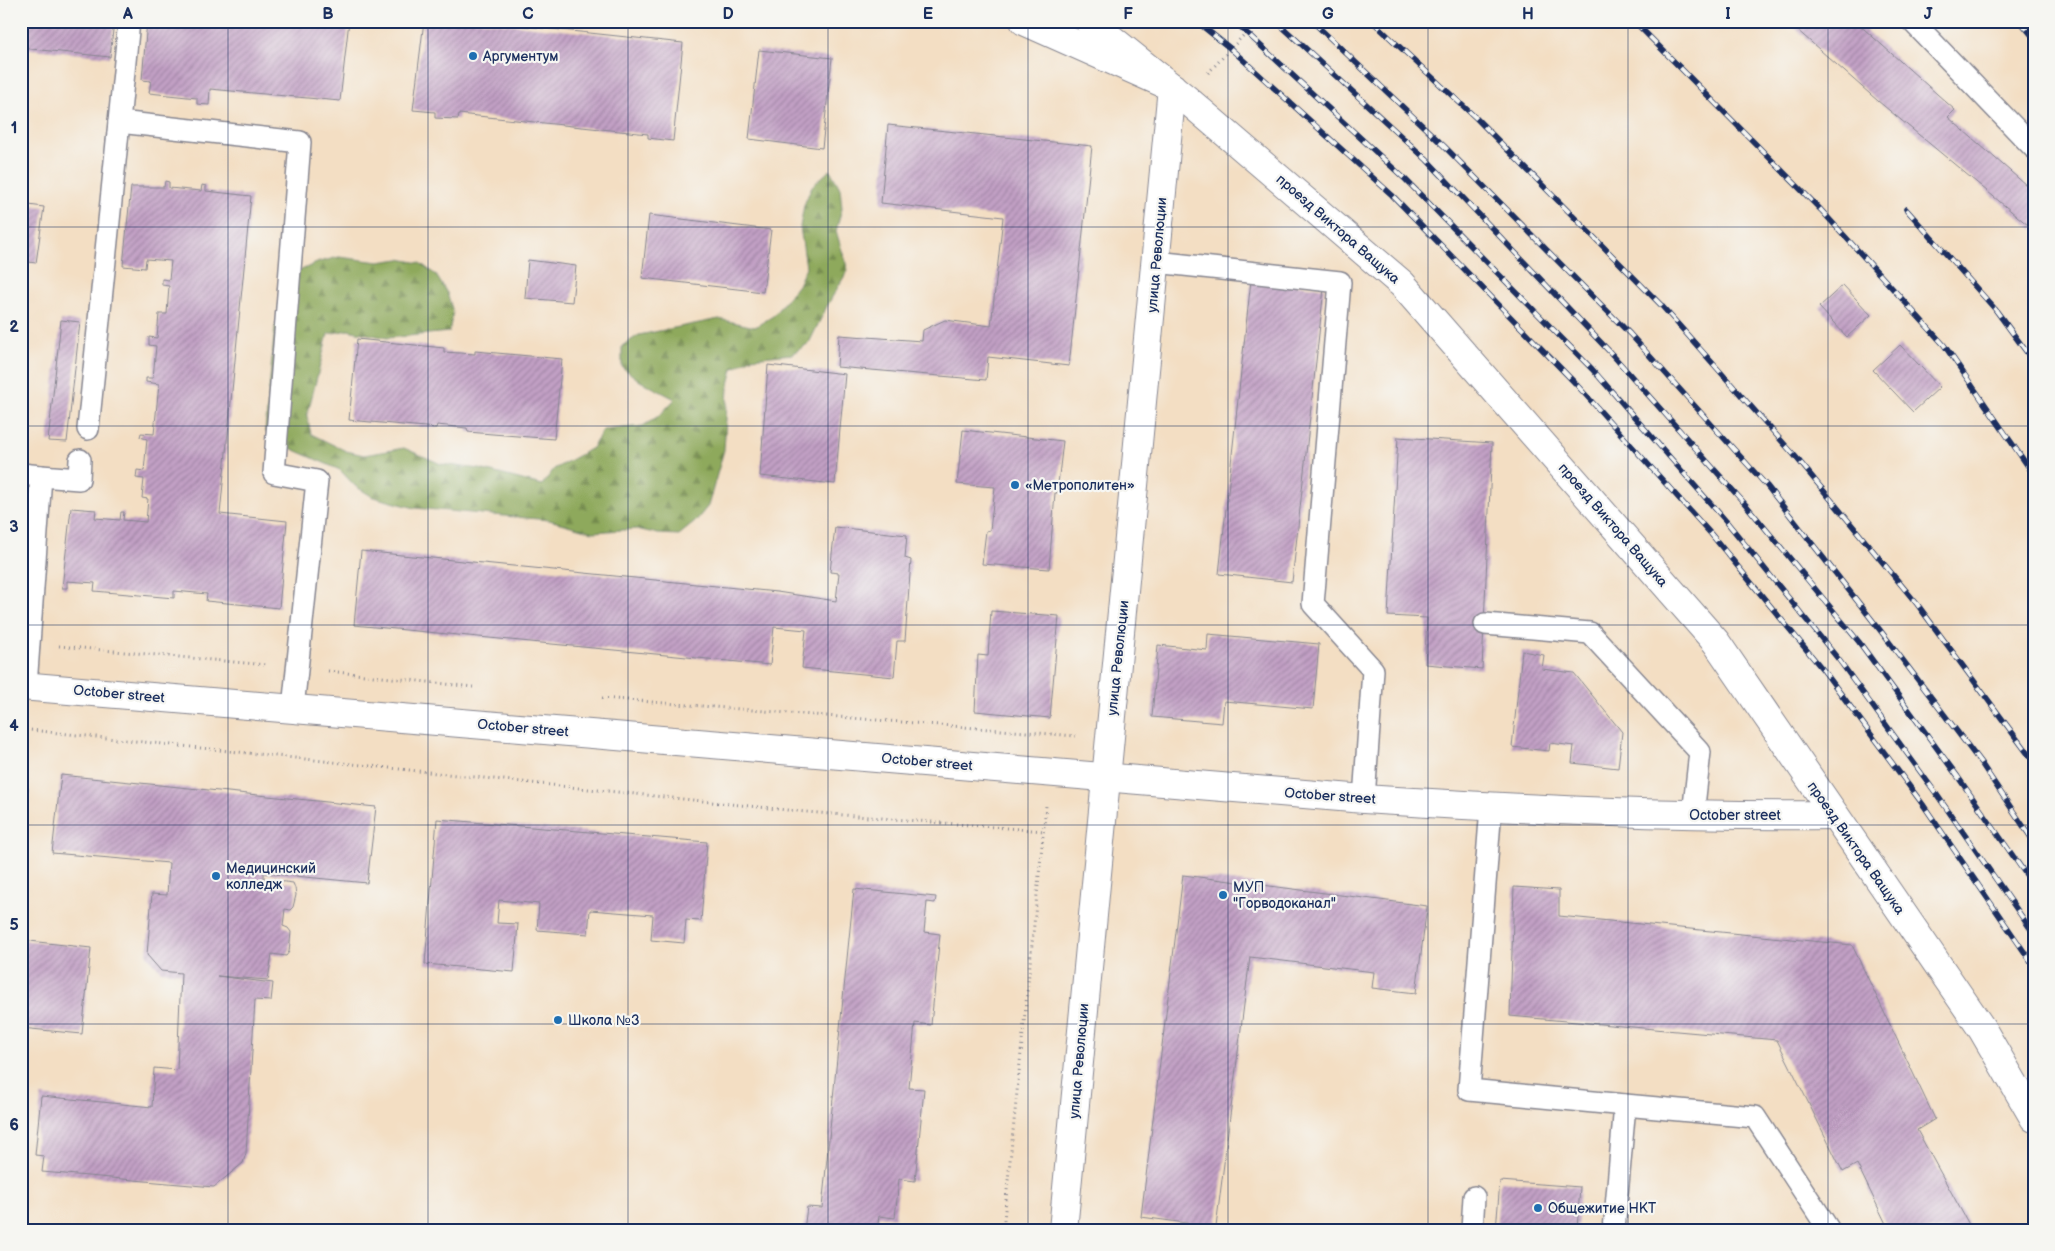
<svg xmlns="http://www.w3.org/2000/svg" width="2055" height="1251" font-family="'Balsamiq Sans',sans-serif">
  <defs>
    <pattern id="forest-firs" width="22" height="20" patternUnits="userSpaceOnUse" patternTransform="scale(1.25)"><rect width="22" height="20" fill="#8ea95b"/><path d="M5 1l3.5 6h-7zM16 11l3.5 6h-7z" fill="#738a4e"/></pattern>
    <pattern id="building-hatch" width="6" height="6" patternUnits="userSpaceOnUse" patternTransform="scale(1.25)"><rect width="6" height="6" fill="#c2a0c5"/><path d="M-1 1l2-2M0 6l6-6M5 7l2-2" fill="none" stroke="#9d83a3"/></pattern>
  </defs>
  <rect width="100%" height="100%" fill="#f6f6f2"/>
  <filter id="ink" filterUnits="userSpaceOnUse"><feTurbulence type="fractalNoise" baseFrequency=".02" numOctaves="2"/><feDisplacementMap in="SourceGraphic" scale="10" xChannelSelector="R" yChannelSelector="G"/><feConvolveMatrix kernelMatrix="1 2 1 2 8 2 1 2 1" color-interpolation-filters="sRGB"/></filter>
  <filter id="wash" filterUnits="userSpaceOnUse"><feTurbulence type="fractalNoise" baseFrequency=".0096" numOctaves="4" result="noise"/><feDisplacementMap in="SourceGraphic" scale="20" xChannelSelector="R" yChannelSelector="G"/><feGaussianBlur stdDeviation="1.12" result="paint"/><feColorMatrix in="noise" values="0 0 0 0 0 0 0 0 0 0 0 0 0 0 0 0 0 1.4 0 .05"/><feComposite in="paint" operator="in"/></filter>
  <g filter="url(#wash)">
    <rect width="100%" height="100%" fill="#f3dec3"/>
    <!-- forest -->
    <polygon fill="url(#forest-firs)" stroke="#546c5c" points="830,170 840,188 842,208 836,231 848,270 827,306 809,343 792,354 751,358 733,369 728,388 724,450 708,506 695,522 679,535 658,534 637,529 593,532 549,520 415,508 373,497 355,486 340,470 281,444 265,431 275,327 299,271 319,262 339,257 379,262 399,259 420,263 436,275 447,293 453,312 449,332 387,338 348,330 328,334 307,416 311,434 346,451 364,455 404,448 441,464 480,469 542,485 554,469 592,448 603,430 643,426 660,415 675,399 640,381 622,367 622,346 639,335 719,319 755,327 773,316 798,285 806,267 800,227 804,205 812,186"/>
    <g id="blocks">
      <!-- building -->
      <g fill="url(#building-hatch)">
        <polygon points="21,21 114,21 110,57 21,48"/>
        <polygon points="147,21 349,21 340,101 210,89 209,105 197,104 197,98 149,93 151,81 142,80"/>
        <polygon points="424,21 477,21 683,43 673,141 648,138 648,134 459,114 458,119 435,118 435,112 413,110"/>
        <polygon points="1787,21 1855,21 1955,110 1948,117 2034,192 2034,230 1878,101"/>
        <polygon points="759,50 832,58 822,148 749,139"/>
        <polygon points="888,125 1092,146 1069,366 988,357 986,380 837,367 839,335 922,341 923,330 945,320 991,326 1003,217 881,203"/>
        <polygon points="165,181 169,182 169,188 201,191 202,185 206,186 206,191 251,196 220,514 287,521 279,608 206,601 207,594 174,591 174,598 94,591 95,583 67,581 67,588 62,588 71,508 96,510 95,518 120,520 121,512 124,512 123,520 146,522 148,499 142,498 144,479 136,478 137,470 144,471 147,439 140,437 141,433 154,434 159,384 146,382 146,378 153,378 156,346 149,345 149,337 157,338 159,314 167,314 169,286 162,285 162,279 169,280 171,261 146,259 145,268 123,266 131,187 164,187"/>
        <polygon points="21,204 44,207 36,263 21,261"/>
        <polygon points="649,215 771,230 763,292 642,278"/>
        <polygon points="528,260 576,266 572,302 525,298"/>
        <polygon points="1251,280 1324,288 1292,582 1219,574"/>
        <polygon points="1843,285 1871,315 1847,337 1819,307"/>
        <polygon points="61,320 80,322 67,442 48,441"/>
        <polygon points="357,339 444,348 444,352 475,354 475,351 562,359 554,439 468,432 467,428 437,425 436,428 349,420"/>
        <polygon points="1900,345 1940,387 1913,412 1873,370"/>
        <polygon points="768,365 845,374 835,484 760,476"/>
        <polygon points="963,430 1063,441 1057,493 1055,493 1049,569 982,564 986,531 990,530 995,487 957,484"/>
        <polygon points="1398,437 1492,443 1482,669 1425,664 1427,618 1388,616"/>
        <polygon points="835,527 907,535 905,558 911,560 905,641 897,641 894,677 802,668 806,630 774,627 770,665 354,625 361,551 777,592 836,601 839,573 830,572"/>
        <polygon points="991,611 1059,616 1050,718 975,711 978,655 988,656"/>
        <polygon points="1208,634 1319,644 1313,709 1224,701 1222,723 1152,717 1158,645 1207,650"/>
        <polygon points="1522,651 1544,655 1542,669 1574,673 1622,732 1618,768 1572,763 1574,746 1550,743 1549,751 1512,747"/>
        <polygon points="61,775 376,807 367,883 264,873 264,879 293,883 295,888 296,895 293,907 290,910 285,909 283,926 288,928 291,932 289,952 286,956 272,954 268,980 217,976 273,983 271,1001 255,1000 246,1153 243,1163 214,1187 42,1172 44,1156 35,1155 41,1096 152,1107 154,1068 177,1070 181,973 161,971 147,955 152,894 167,895 169,863 52,853"/>
        <polygon points="21,788 28,788 23,838 21,838"/>
        <polygon points="437,819 707,842 701,921 686,920 684,943 651,940 653,915 590,910 588,934 537,930 539,904 499,900 497,923 518,924 514,972 425,964"/>
        <polygon points="1183,875 1427,906 1416,993 1372,988 1374,972 1250,957 1216,1227 1141,1217"/>
        <polygon points="1514,887 1559,890 1559,916 1852,945 1935,1119 1917,1130 1972,1230 1889,1230 1857,1164 1843,1172 1777,1040 1510,1016"/>
        <polygon points="854,889 936,897 935,903 927,902 924,932 940,934 931,1025 915,1023 909,1088 924,1089 915,1181 899,1179 895,1218 879,1216 877,1230 804,1230 807,1207 822,1208"/>
        <polygon points="21,940 91,948 82,1034 21,1028"/>
        <polygon points="1500,1181 1580,1187 1577,1230 1496,1230"/>
      </g>
    </g>
  </g>
  <g filter="url(#ink)">
    <use href="#blocks" fill-opacity="0" stroke="#878690" stroke-width="1"/>
    <g fill="none" stroke-linecap="round" stroke-linejoin="round">
      <defs>
        <g id="service">
          <polyline points="129,21 119,122 300,142 274,473 317,481 293,708"/>
          <polyline points="1912,21 2034,148"/>
          <polyline points="1156,262 1340,282 1313,604 1373,670 1364,799"/>
          <polyline points="88,429 119,122"/>
          <polyline points="21,474 41,476 26,686"/>
          <polyline points="41,476 79,479 80,460"/>
          <polyline points="1485,624 1590,633 1700,752 1693,815"/>
          <polyline points="1491,807 1469,1090 1625,1105"/>
          <polyline points="1472,1230 1474,1197"/>
          <polyline points="1614,1230 1625,1105 1755,1117 1829,1230"/>
        </g>
        <g id="minor">
          <polyline points="1024,21 1172,87 1063,1230"/>
          <path d="M21,686L1364,799C1521,809 1677,817 1833,815"/>
        </g>
        <polyline id="tertiary" points="1089,21 1185,98 1402,284 1716,642 1982,1029 2034,1118"/>
      </defs>
      <!-- service casing -->
      <use href="#service" stroke="#878690" stroke-width="24"/>
      <!-- minor casing -->
      <use href="#minor" stroke="#878690" stroke-width="30"/>
      <!-- tertiary casing -->
      <use href="#tertiary" stroke="#878690" stroke-width="30"/>
      <!-- path -->
      <g stroke="#878690" stroke-width="3" stroke-dasharray="1 4" stroke-linecap="butt">
        <polyline points="1208,73 1257,21"/>
        <polyline points="59,646 267,665"/>
        <polyline points="328,671 473,687"/>
        <polyline points="602,698 1076,736"/>
        <polyline points="21,729 806,812 1044,831"/>
        <polyline points="1003,1230 1046,806"/>
      </g>
      <!-- service -->
      <use href="#service" stroke="#fff" stroke-width="21"/>
      <!-- minor -->
      <use href="#minor" stroke="#fff" stroke-width="28"/>
      <!-- tertiary -->
      <use href="#tertiary" stroke="#fff" stroke-width="28"/>
      <defs>
        <g id="rail">
          <polyline points="1196,21 1231,49 1392,195 1575,383 1711,534 1824,671 1924,806 2034,966"/>
          <polyline points="1234,21 1405,179 1592,369 1726,521 1839,660 1935,792 2034,934"/>
          <polyline points="1276,21 1427,160 1609,351 1746,505 1859,642 1958,777 2034,886"/>
          <polyline points="1312,21 1444,146 1630,334 1767,486 1880,630 1981,763 2034,842"/>
          <polyline points="1372,21 1476,118 1661,305 1795,456 1917,604 2034,762"/>
          <polyline points="1634,21 1821,210 1944,345 2034,475"/>
          <polyline points="2020,21 2034,38"/>
          <polyline points="1906,209 1995,309 2034,362"/>
        </g>
      </defs>
      <!-- rail casing -->
      <use href="#rail" stroke="#1b2f5e" stroke-width="5.5"/>
      <!-- rail -->
      <use href="#rail" stroke="#f6f6f2" stroke-width="4" stroke-dasharray="11" stroke-linecap="butt"/>
    </g>
  </g>
  <!-- grid -->
  <path fill="none" stroke="#1b2f5e" stroke-width="1" stroke-opacity="0.55" d="M228,21V1230M428,21V1230M628,21V1230M828,21V1230M1028,21V1230M1228,21V1230M1428,21V1230M1628,21V1230M1828,21V1230M21,227H2034M21,426H2034M21,625H2034M21,825H2034M21,1024H2034"/>
  <!-- markers -->
  <g fill="#1f6fb2" stroke="#f6f6f2" stroke-width="2">
    <circle cx="473" cy="56" r="5"/>
    <circle cx="1015" cy="485" r="5"/>
    <circle cx="216" cy="876" r="5"/>
    <circle cx="1223" cy="895" r="5"/>
    <circle cx="558" cy="1020" r="5"/>
    <circle cx="1538" cy="1208" r="5"/>
  </g>
  <g text-anchor="middle" dominant-baseline="central" stroke-width="4.5" stroke-linejoin="round" paint-order="stroke">
    <!-- poi labels -->
    <g font-size="14" fill="#1b2f5e" stroke="#f6f6f2" text-anchor="start">
      <text x="483" y="56">Аргументум</text>
      <text x="1025" y="485">«Метрополитен»</text>
      <text x="226" y="868">Медицинский<tspan x="226" dy="16">колледж</tspan></text>
      <text x="1233" y="887">МУП<tspan x="1233" dy="16">"Горводоканал"</tspan></text>
      <text x="568" y="1020">Школа №3</text>
      <text x="1548" y="1208">Общежитие НКТ</text>
    </g>
    <!-- street labels -->
    <g font-size="14" fill="#1b2f5e" stroke="#f6f6f2">
      <text transform="translate(1338 229) rotate(41)">проезд Виктора Ващука</text>
      <text transform="translate(1157 255) rotate(-85)">улица Революции</text>
      <text transform="translate(1613 525) rotate(49)">проезд Виктора Ващука</text>
      <text transform="translate(1118 658) rotate(-84)">улица Революции</text>
      <text transform="translate(119 694) rotate(5)">October street</text>
      <text transform="translate(523 728) rotate(5)">October street</text>
      <text transform="translate(927 762) rotate(5)">October street</text>
      <text transform="translate(1330 796) rotate(4)">October street</text>
      <text x="1735" y="815">October street</text>
      <text transform="translate(1856 848) rotate(55)">проезд Виктора Ващука</text>
      <text transform="translate(1079 1061) rotate(-85)">улица Революции</text>
    </g>
  </g>
  <!-- margin -->
  <rect width="2055" height="1251" fill="none" stroke="#f6f6f2" stroke-width="55"/>
  <rect x="28" y="28" width="2000" height="1196" fill="none" stroke="#1b2f5e" stroke-width="2"/>
  <g font-size="16" text-anchor="middle" font-weight="bold" fill="#1b2f5e">
    <text x="128" y="19">A</text>
    <text x="328" y="19">B</text>
    <text x="528" y="19">C</text>
    <text x="728" y="19">D</text>
    <text x="928" y="19">E</text>
    <text x="1128" y="19">F</text>
    <text x="1328" y="19">G</text>
    <text x="1528" y="19">H</text>
    <text x="1728" y="19">I</text>
    <text x="1928" y="19">J</text>
    <text x="14" y="133">1</text>
    <text x="14" y="332">2</text>
    <text x="14" y="532">3</text>
    <text x="14" y="731">4</text>
    <text x="14" y="930">5</text>
    <text x="14" y="1130">6</text>
  </g>
</svg>
